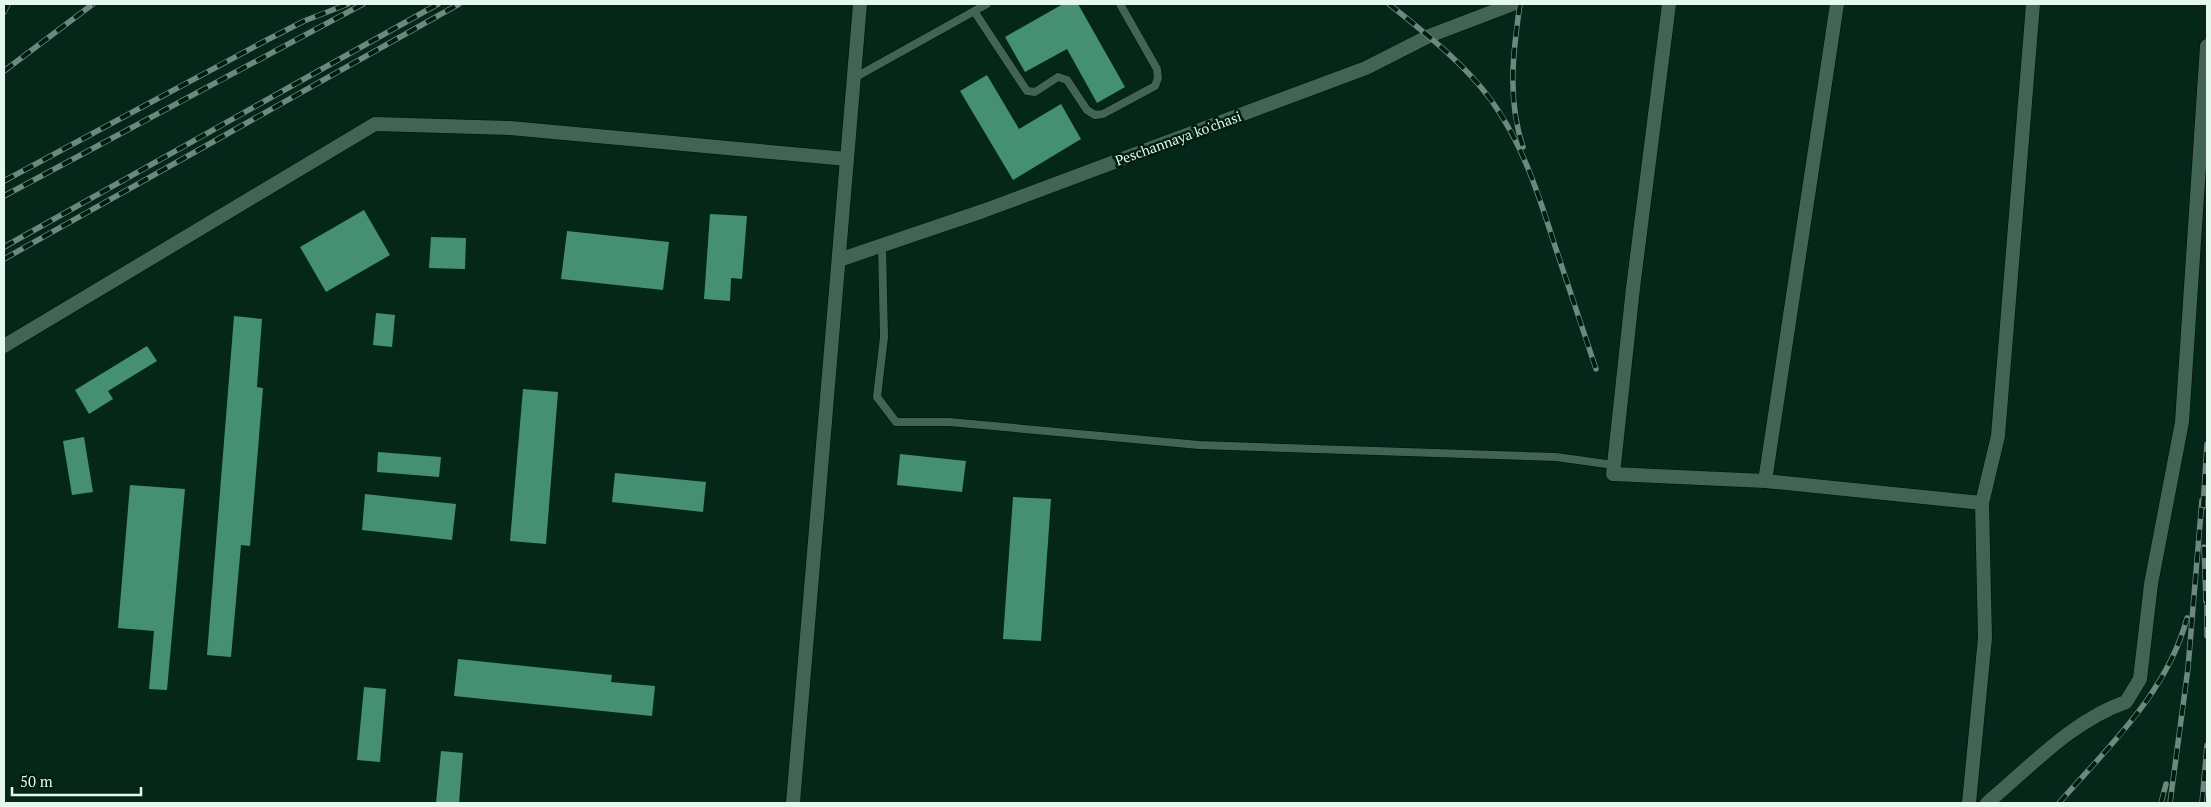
<svg xmlns="http://www.w3.org/2000/svg" width="2211" height="807" font-family="'PT Serif',serif">
  <rect width="100%" height="100%" fill="#04271a"/>
  <!-- building -->
  <g fill="#459072">
    <polygon points="1063,4 1078,4 1125,87 1097,103 1067,49 1025,72 1005,37"/>
    <polygon points="987,75 1019,129 1061,104 1081,139 1013,180 960,91"/>
    <polygon points="364,210 390,255 326,292 300,247"/>
    <polygon points="710,214 747,216 742,279 731,278 730,301 704,299"/>
    <polygon points="567,231 669,242 663,290 561,279"/>
    <polygon points="431,237 466,238 465,269 429,268"/>
    <polygon points="376,313 395,315 392,347 373,345"/>
    <polygon points="234,316 262,319 257,387 263,388 250,546 241,545 231,657 207,655"/>
    <polygon points="147,346 157,361 108,391 113,399 89,414 75,390"/>
    <polygon points="523,389 558,392 546,544 510,541"/>
    <polygon points="84,437 93,492 72,495 63,441"/>
    <polygon points="378,452 441,457 439,477 377,472"/>
    <polygon points="900,454 966,461 962,492 897,485"/>
    <polygon points="615,473 706,482 703,512 612,502"/>
    <polygon points="130,485 185,489 167,690 149,689 154,631 118,628"/>
    <polygon points="365,494 456,504 452,540 362,530"/>
    <polygon points="1013,497 1051,499 1041,641 1003,639"/>
    <polygon points="458,659 612,675 611,682 655,686 652,716 454,696"/>
    <polygon points="364,687 386,689 380,762 357,760"/>
    <polygon points="441,751 463,753 459,803 436,803"/>
  </g>
  <g fill="none" stroke-linecap="round" stroke-linejoin="round">
    <defs>
      <g id="service">
        <polyline points="974,11 1027,91 1035,92 1058,77 1067,80 1087,110 1095,115 1103,114 1155,86 1158,78 1157,69 1120,4"/>
        <polyline points="854,78 987,4"/>
        <polyline points="882,245 884,337 877,397 896,422 949,422 1199,445 1556,457 1614,465"/>
      </g>
      <g id="minor">
        <polyline points="1669,4 1633,288 1613,474 1765,481 1982,503"/>
        <polyline points="839,260 983,211 1366,68 1429,36 1513,4"/>
        <polyline points="4,346 375,124 510,128 847,159"/>
        <polyline points="1765,481 1837,4"/>
        <polyline points="793,803 860,4"/>
        <polyline points="1969,803 1985,638 1982,503 1998,436 2033,4"/>
        <path d="M1987,803C2030,767 2073,720 2126,702L2140,679L2151,584L2182,422L2207,46"/>
      </g>
    </defs>
    <!-- service casing -->
    <use href="#service" stroke="#000e06" stroke-width="9"/>
    <!-- minor casing -->
    <use href="#minor" stroke="#000e06" stroke-width="15"/>
    <!-- service -->
    <use href="#service" stroke="#416455" stroke-width="8"/>
    <!-- minor -->
    <use href="#minor" stroke="#416455" stroke-width="14"/>
    <defs>
      <g id="rail">
        <path d="M1389,4C1425,33 1464,63 1491,100C1523,144 1539,196 1555,246C1569,287 1582,328 1596,369"/>
        <path d="M1520,4C1513,52 1507,99 1523,147"/>
        <polyline points="4,12 8,4"/>
        <polyline points="4,71 93,4"/>
        <polyline points="4,181 263,42 304,21 348,4"/>
        <polyline points="4,196 363,4"/>
        <polyline points="4,247 438,4"/>
        <polyline points="4,259 459,4"/>
        <polyline points="2203,507 2207,444"/>
        <polyline points="2204,547 2206,601"/>
        <polyline points="2207,594 2207,636"/>
        <path d="M2059,803C2108,747 2167,693 2187,618"/>
        <polyline points="2161,803 2166,784"/>
        <polyline points="2170,803 2188,668 2202,500"/>
        <polyline points="2202,803 2207,745"/>
      </g>
    </defs>
    <!-- rail casing -->
    <use href="#rail" stroke="#6d897e" stroke-width="5.5"/>
    <!-- rail -->
    <use href="#rail" stroke="#001d11" stroke-width="4" stroke-dasharray="11" stroke-linecap="butt"/>
  </g>
  <g text-anchor="middle" dominant-baseline="central" stroke-width="5" stroke-linejoin="round" paint-order="stroke">
    <!-- street labels -->
    <g font-size="14" fill="#e5f8ef" stroke="#001d11">
      <text transform="translate(1178 138) rotate(-20)">Peschannaya ko'chasi</text>
    </g>
  </g>
  <!-- border -->
  <rect width="2211" height="807" fill="none" stroke="#e5f8ef" stroke-width="10"/>
  <!-- scale -->
  <path d="M12 787v8h129v-8" fill="none" stroke="#e5f8ef" stroke-width="2.5"/>
  <text x="20" y="787" font-size="15" fill="#e5f8ef" stroke="#001d11" stroke-width="4" paint-order="stroke">50 m</text>
</svg>
